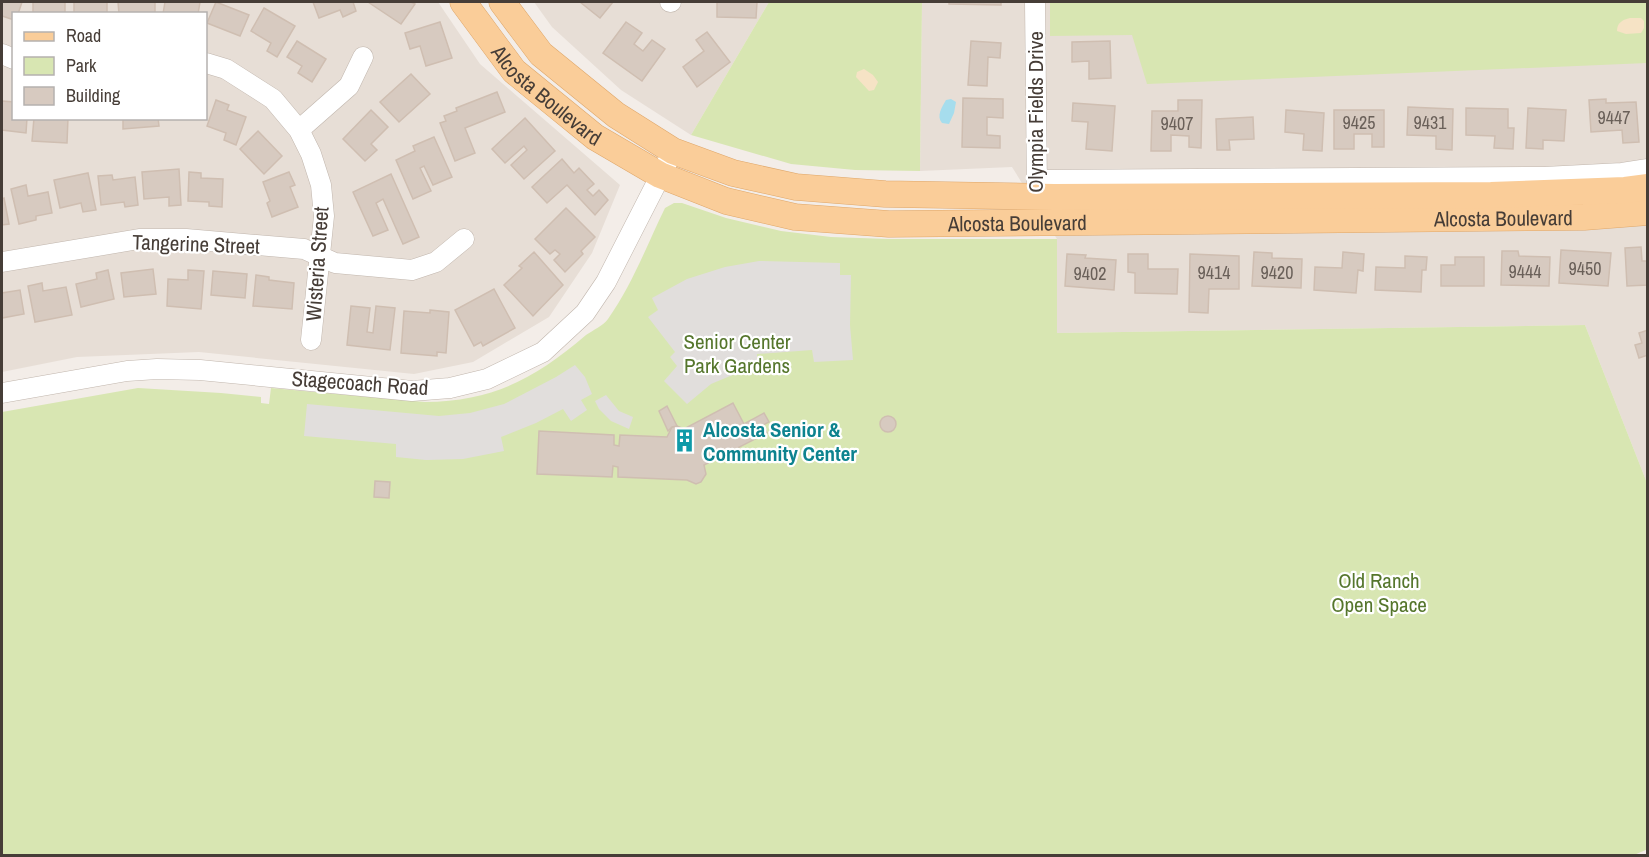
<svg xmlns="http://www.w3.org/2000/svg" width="1649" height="857" font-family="'Archivo Narrow',sans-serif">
  <rect width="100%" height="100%" fill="#f3ede8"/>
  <!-- residential -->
  <g fill="#e7ded6" fill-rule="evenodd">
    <path d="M2,2H438L480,64L620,185L592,253L549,317L473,362L414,374L199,352L77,357L2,372ZM14,14H206V118H14Z"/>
    <polygon points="534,2 769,2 691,135 621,90 552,27"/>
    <polygon points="922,2 1647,2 1647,483 1585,325 1056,333 1057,239 1012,167 920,171"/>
  </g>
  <!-- green -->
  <g fill="#d8e6b2">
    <polygon points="769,2 922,2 920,171 855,170 791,164 691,135"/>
    <polygon points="1050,2 1647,2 1647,63 1147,84 1132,35 1050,36"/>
    <path d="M674,203H682L726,218L781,231L831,237L888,239H1057V333L1585,325L1647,483L1648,849L1634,855L2,856V412L138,388L221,393L261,397V403L269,404L271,388L425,402C494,401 534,379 586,335C593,330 603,326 608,319C632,285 647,245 665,208Z"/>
  </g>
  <!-- sand -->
  <g fill="#f6e3c5">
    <path d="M1630,18H1641L1644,21V28L1641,33L1626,34L1617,31C1617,22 1623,20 1630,18Z"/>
    <polygon points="864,69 873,75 878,82 874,90 869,91 856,77 857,72"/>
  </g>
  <!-- parking -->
  <g fill="#e1dedc">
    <polygon points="759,261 840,263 840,275 851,275 850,325 853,360 814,362 812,350 757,354 757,368 742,371 711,384 687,404 664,381 677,366 670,357 675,352 648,317 658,310 652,298 687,279 725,267"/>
    <polygon points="575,365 585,377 592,394 581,400 587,410 571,421 563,409 536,423 501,437 504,451 463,459 426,460 396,457 396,444 304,436 307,404 439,416 470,413 504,404 556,377"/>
    <polygon points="606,395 619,411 633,417 629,429 611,421 599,409 595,401"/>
  </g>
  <!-- water -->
  <path fill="#a6dded" d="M951,99L956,102L954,113L949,124L942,123C936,116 942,107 946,100Z"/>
  <!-- building -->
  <g fill="#d7cac0" stroke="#cfbeb1" stroke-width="1.5">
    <polygon points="2,2 22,2 18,14 14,14 14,20 2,16"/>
    <rect x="33" y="2" width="32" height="12"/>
    <rect x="74" y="2" width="33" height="12"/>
    <polygon points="118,2 155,2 155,14 119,14"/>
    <polygon points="165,2 200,2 198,14 163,14"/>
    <polygon points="216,2 249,15 240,36 207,23"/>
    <polygon points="313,2 353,2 356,11 343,17 340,10 319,18"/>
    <polygon points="368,2 411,2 415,4 401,24"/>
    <polygon points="580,2 613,2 600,18"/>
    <polygon points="717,2 757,2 756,18 717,17"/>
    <polygon points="949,2 1001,2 1001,5 949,4"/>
    <polygon points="264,8 295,26 277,57 267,51 271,43 251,31"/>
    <polygon points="440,22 452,58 426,66 420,46 410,49 405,33"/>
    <polygon points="626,22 642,33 634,44 643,51 652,40 665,49 642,81 603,53"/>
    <polygon points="707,32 730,62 697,87 683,67 704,51 696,40"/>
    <polygon points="297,41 326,59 312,82 298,73 302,66 287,57"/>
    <polygon points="971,41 1001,43 1000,58 988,57 987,86 968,85"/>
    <polygon points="1110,41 1111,78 1089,79 1089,61 1072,62 1072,42"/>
    <polygon points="411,74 430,94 399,122 380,102"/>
    <polygon points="497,92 505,112 465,128 475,153 455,161 440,123 446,121 444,116 457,111 456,108"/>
    <polygon points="963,98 1003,99 1003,118 987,117 987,135 1000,136 1000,148 962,147"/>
    <polygon points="1606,99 1606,103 1636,102 1639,142 1623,143 1622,130 1591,132 1589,100"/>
    <polygon points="216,100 229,105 227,110 246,117 236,145 224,140 226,133 207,126"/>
    <polygon points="1178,100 1202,100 1201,148 1189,147 1189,136 1171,135 1171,151 1151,151 1152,111 1178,111"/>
    <polygon points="2,101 14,102 14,118 27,118 26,133 2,130"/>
    <polygon points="1073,103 1115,106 1112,151 1086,149 1088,122 1072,121"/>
    <polygon points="1408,107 1453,109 1452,150 1436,149 1436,136 1407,135"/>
    <polygon points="1466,108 1508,109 1508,128 1514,128 1513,149 1494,148 1495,136 1466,135"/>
    <polygon points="1528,108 1566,110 1564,141 1543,140 1543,149 1526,148"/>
    <polygon points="371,110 388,127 371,144 377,150 365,161 343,139"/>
    <polygon points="1286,110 1324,113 1322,151 1303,150 1304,134 1285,132"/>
    <polygon points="1334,110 1384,110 1384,147 1372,147 1372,134 1354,134 1354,149 1334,149"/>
    <polygon points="1253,117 1254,139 1229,140 1230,150 1217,150 1216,119"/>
    <polygon points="34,118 68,118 67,143 32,141"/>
    <polygon points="123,118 158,118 159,126 123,129"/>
    <polygon points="525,118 555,151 524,179 511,165 527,150 524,146 505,163 492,149"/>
    <polygon points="258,131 282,156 264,174 240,149"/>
    <polygon points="434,137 452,177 433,185 424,166 420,168 431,191 413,199 396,160 415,151 413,146"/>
    <polygon points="562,159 574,173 579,168 594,184 587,190 593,196 599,190 608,200 595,215 567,185 547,203 532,187"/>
    <polygon points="179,169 181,205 169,206 169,197 144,199 142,172"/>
    <polygon points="189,172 201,173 201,178 223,179 222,207 209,206 209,202 188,201"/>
    <polygon points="289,172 295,185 290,187 298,207 272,217 267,203 270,201 263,182"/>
    <polygon points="88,173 96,210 83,212 81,203 60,208 54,180"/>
    <polygon points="391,174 419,237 403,244 383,199 376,203 388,230 373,236 353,192"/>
    <polygon points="112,175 113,180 135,177 138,205 125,207 124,202 101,205 98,176"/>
    <polygon points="26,185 28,196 48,192 52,213 36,216 36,220 19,224 11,189"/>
    <polygon points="4,198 9,224 2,225 2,199"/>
    <polygon points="566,208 595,237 581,251 583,254 565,272 554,260 560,254 555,250 550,254 535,239"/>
    <polygon points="1641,247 1642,261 1648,261 1648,285 1627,286 1625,248"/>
    <polygon points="1561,250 1611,253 1608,286 1559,283"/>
    <polygon points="1502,251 1518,251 1519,256 1550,257 1549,286 1501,285"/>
    <polygon points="534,252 563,285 533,316 504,285 522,268 519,266"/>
    <polygon points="1254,252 1272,253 1272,258 1302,259 1301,288 1252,286"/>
    <polygon points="1343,252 1364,254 1363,271 1358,270 1356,293 1314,290 1315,267 1342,268"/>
    <polygon points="1067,254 1086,255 1085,258 1116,260 1114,290 1065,286"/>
    <polygon points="1128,254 1148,254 1148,269 1178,269 1177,294 1135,293 1135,273 1128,272"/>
    <polygon points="1190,254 1239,256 1239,289 1209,289 1208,313 1189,312"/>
    <polygon points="1405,256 1427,257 1426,270 1422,270 1421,292 1375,290 1376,267 1405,268"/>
    <polygon points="1455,257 1484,257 1484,286 1441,286 1441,265 1455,265"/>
    <polygon points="153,269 156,294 124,297 121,273"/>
    <polygon points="108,270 114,299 81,307 76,284 97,279 96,273"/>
    <polygon points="188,270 204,271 201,309 167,306 168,279 188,280"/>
    <polygon points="213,271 247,274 245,298 211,295"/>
    <polygon points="256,275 269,277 269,280 294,283 292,309 253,306"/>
    <polygon points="42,283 43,291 66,287 72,315 35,322 28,286"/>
    <polygon points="494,289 515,328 483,346 481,342 474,346 455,310"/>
    <polygon points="20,290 24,314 2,318 2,293"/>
    <polygon points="351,306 370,308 367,332 373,333 376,306 395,308 390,350 347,345"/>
    <polygon points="430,310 449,312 446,353 437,352 437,356 401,353 404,311 430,313"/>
    <polygon points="1648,330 1648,355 1639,358 1635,345 1642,343 1639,333"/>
    <polygon points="733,403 744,424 764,413 769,422 763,425 767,433 704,465 706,474 701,482 696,484 687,480 618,477 618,467 613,466 612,477 537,474 539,431 614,435 614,445 619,446 620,435 667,437 672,427 677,426 684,429"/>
    <polygon points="667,406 677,426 672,427 668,431 659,411"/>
    <circle cx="888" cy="424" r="8"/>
    <polygon points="375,481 390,482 389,498 374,497"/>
  </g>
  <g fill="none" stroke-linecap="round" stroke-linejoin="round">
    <defs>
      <g id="minor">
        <polyline points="670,2 671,2"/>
        <polyline points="1035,2 1037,191"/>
        <polyline points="2,54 14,59"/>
        <polyline points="206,63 226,69 273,99 299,130 311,154 321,185 324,216 311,340"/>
        <polyline points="299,130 349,86 363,57"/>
        <polyline points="1038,180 1544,177 1622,173 1648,169"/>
        <polyline points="2,262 139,239 186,239 304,249 335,263 412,270 436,262 464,239"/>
        <polyline points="2,393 127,371 157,369 200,370 412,391 450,388 487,379 543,352 585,313 606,282 673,151"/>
      </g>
      <g id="major">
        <path id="s1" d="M463,2L514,71L595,137L660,175L726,201L795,217L889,224L1584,217L1648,212"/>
        <polyline points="502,2 541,54 616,115 673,151 733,173 796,187 885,194 1054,197 1491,195 1625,190 1648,187"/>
      </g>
    </defs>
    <!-- minor casing -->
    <use href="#minor" stroke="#c1b6ad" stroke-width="21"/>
    <!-- major casing -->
    <use href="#major" stroke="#dfa76a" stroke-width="27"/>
    <!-- minor -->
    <use href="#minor" stroke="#fff" stroke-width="20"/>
    <!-- major -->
    <use href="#major" stroke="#facd99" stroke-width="26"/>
  </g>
  <!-- icons -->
  <defs>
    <symbol id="building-bare" viewBox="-9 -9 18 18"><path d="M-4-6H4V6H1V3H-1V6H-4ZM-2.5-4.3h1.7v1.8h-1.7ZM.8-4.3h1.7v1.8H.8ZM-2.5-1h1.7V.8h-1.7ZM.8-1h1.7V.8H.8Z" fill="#0f9aa8" stroke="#fff" stroke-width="2.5" paint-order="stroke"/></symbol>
  </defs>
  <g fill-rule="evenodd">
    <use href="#building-bare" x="668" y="424" width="33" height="33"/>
  </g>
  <g text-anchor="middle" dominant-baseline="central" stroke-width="4.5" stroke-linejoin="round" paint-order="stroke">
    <!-- number labels -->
    <g font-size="18" fill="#6a6059">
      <text x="1614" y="117">9447</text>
      <text x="1359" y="122">9425</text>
      <text x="1430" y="122">9431</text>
      <text x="1177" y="123">9407</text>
      <text x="1585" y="268">9450</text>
      <text x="1525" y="271">9444</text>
      <text x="1214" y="272">9414</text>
      <text x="1277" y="272">9420</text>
      <text x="1090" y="273">9402</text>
    </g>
    <!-- street labels -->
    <g font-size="21" fill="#463d37" stroke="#fff">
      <text stroke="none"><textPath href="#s1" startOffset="126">Alcosta Boulevard</textPath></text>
      <text transform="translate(1035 112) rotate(-90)">Olympia Fields Drive</text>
      <text stroke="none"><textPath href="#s1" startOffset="1116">Alcosta Boulevard</textPath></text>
      <text stroke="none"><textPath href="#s1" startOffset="630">Alcosta Boulevard</textPath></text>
      <text transform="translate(196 244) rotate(2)">Tangerine Street</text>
      <text transform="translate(317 264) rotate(-86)">Wisteria Street</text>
      <text transform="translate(360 383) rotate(4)">Stagecoach Road</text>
    </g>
    <!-- park labels -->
    <g font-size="21" fill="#55762c" stroke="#fff">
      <text x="737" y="341">Senior Center<tspan x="737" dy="24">Park Gardens</tspan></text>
      <text x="1379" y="580">Old Ranch<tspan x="1379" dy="24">Open Space</tspan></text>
    </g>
    <!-- culture labels -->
    <g font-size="21" font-weight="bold" fill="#0d838f" stroke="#fff" text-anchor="start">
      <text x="703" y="429">Alcosta Senior &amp;<tspan x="703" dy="24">Community Center</tspan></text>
    </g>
  </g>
  <!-- border -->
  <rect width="1649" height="857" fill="none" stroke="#463d37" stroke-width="6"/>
  <!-- legend -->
  <rect x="12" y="12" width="195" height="108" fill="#ffffff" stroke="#b5b1af" stroke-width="1.5"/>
  <rect x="24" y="32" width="30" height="9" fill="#facd99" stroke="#b5b1af" stroke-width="1.5"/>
  <text x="66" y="42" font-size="18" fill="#463d37">Road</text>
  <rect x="24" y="57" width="30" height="18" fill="#d8e6b2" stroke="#b5b1af" stroke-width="1.5"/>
  <text x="66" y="72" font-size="18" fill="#463d37">Park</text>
  <rect x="24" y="87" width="30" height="18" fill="#d7cac0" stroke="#b5b1af" stroke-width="1.5"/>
  <text x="66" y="102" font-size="18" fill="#463d37">Building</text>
</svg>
